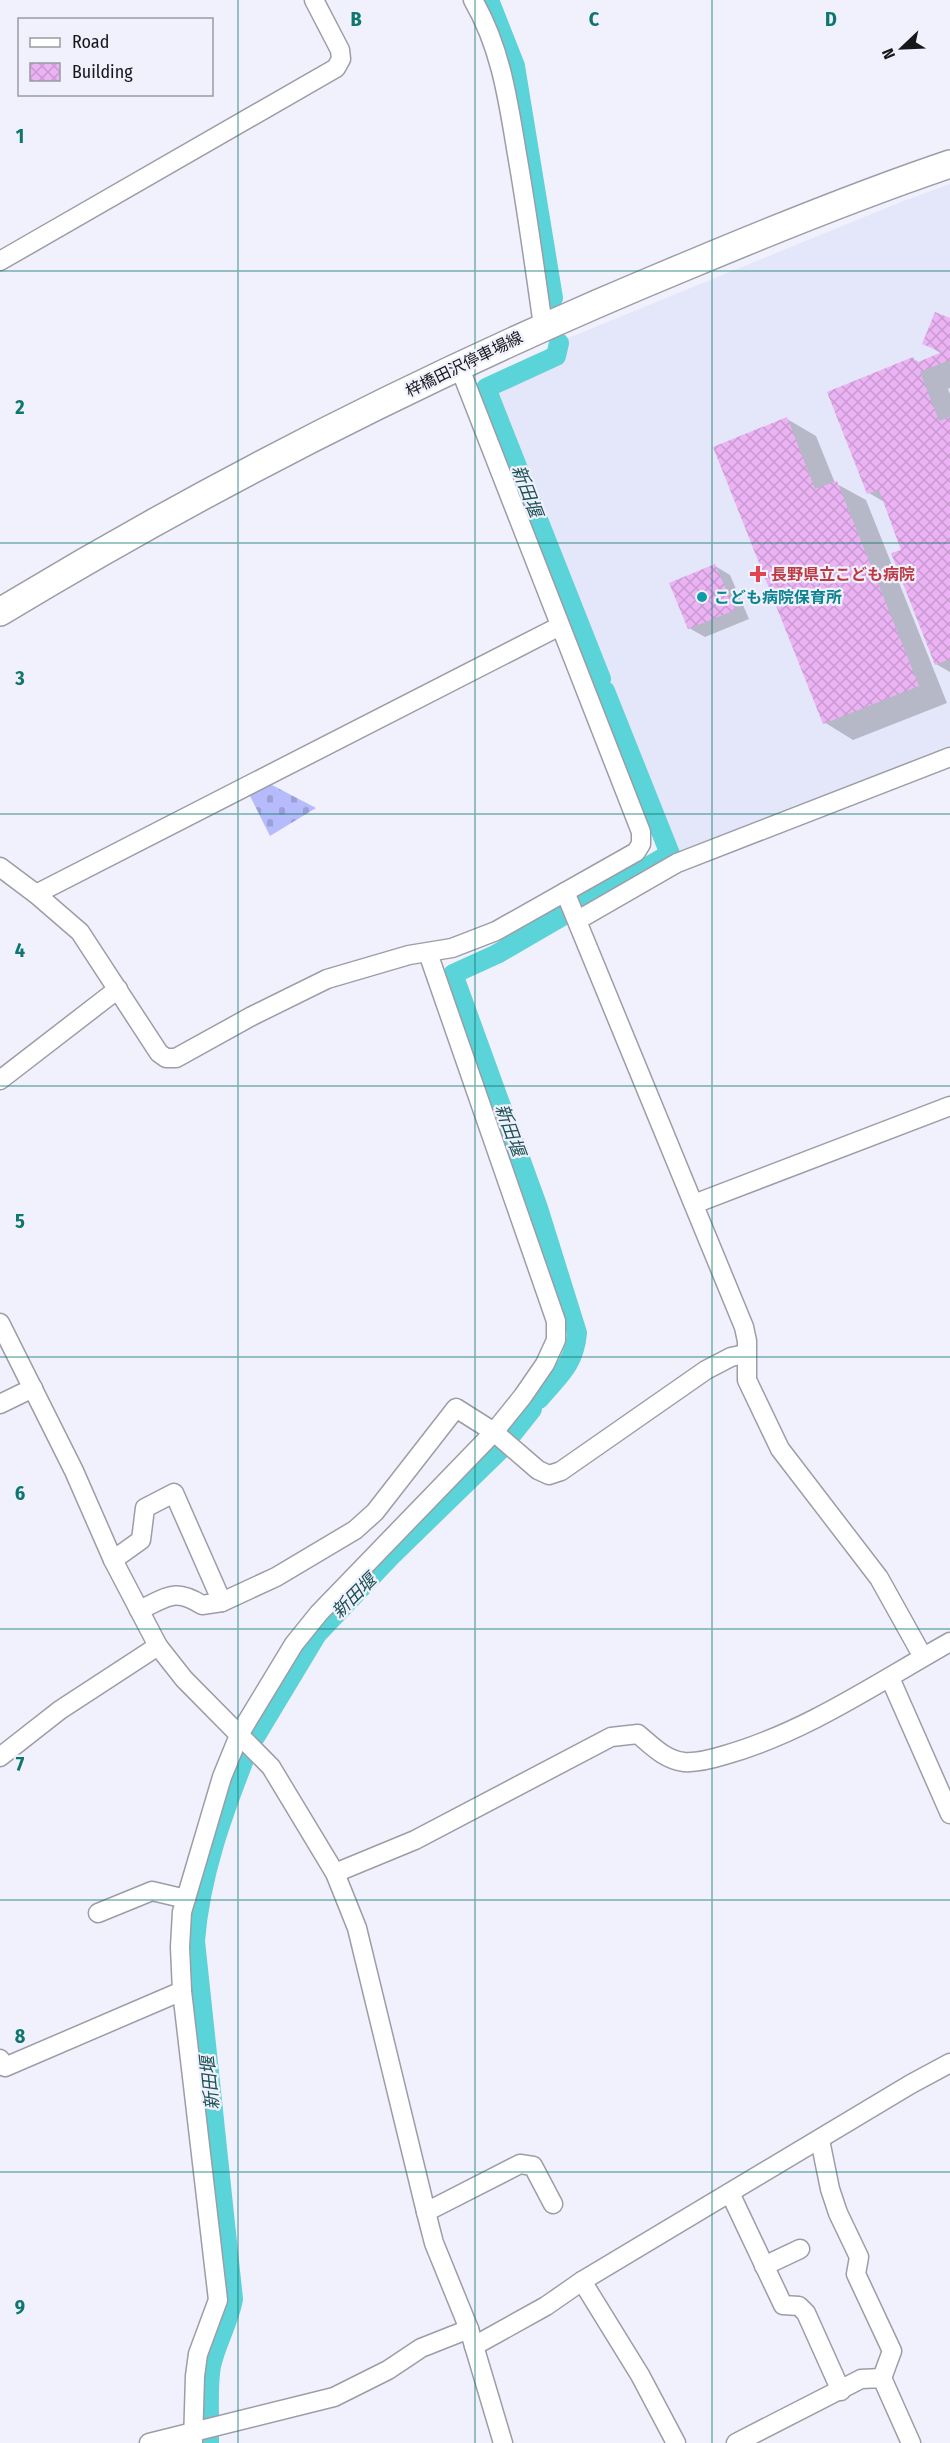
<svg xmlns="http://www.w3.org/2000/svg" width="950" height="2443" font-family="'Fira Sans Condensed','Noto Sans JP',sans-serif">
  <defs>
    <pattern id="cemetery-stones" width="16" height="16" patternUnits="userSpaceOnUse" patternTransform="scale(1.5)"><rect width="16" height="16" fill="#b6bbfb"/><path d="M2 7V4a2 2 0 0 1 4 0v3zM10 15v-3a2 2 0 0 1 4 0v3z" fill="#9ca0d7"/></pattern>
    <pattern id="building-cross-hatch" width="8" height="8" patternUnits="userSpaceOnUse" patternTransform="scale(1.5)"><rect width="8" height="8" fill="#ebb3f4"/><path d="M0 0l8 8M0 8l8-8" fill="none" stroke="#c999d1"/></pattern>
  </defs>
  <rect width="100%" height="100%" fill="#f0f1fd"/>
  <!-- built -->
  <polygon fill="#e4e6f9" points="950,184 950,751 676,857 496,397 495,389 564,355 566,339 901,202"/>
  <!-- cemetery -->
  <polygon fill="url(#cemetery-stones)" points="270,784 316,808 270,836 249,794"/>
  <!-- shadow -->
  <g fill="#0003">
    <polygon points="950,320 950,388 948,389 950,394 950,672 936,664 903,550 886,503 869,493 913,359 920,363 942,354 924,343"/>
    <polygon points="787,419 816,436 835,483 866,500 947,703 853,740 824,722"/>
    <polygon points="715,566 730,575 749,619 705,637 689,628"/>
  </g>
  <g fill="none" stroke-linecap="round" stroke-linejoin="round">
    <!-- canal -->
    <g stroke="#5ad3d9" stroke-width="20">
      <polyline points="489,0 515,66 553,298"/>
      <polyline points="559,343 556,356 486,388 601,679"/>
      <polyline points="582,905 670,854 605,691"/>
      <path d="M539,1399C559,1375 574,1365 577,1333L538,1208L453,974L497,954L564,915"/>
      <polyline points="513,1433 532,1409"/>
      <polyline points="255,1737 317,1634 390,1557 502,1448"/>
      <path d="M209,2418C209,2401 208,2383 211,2366C216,2343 229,2322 233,2299L195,1941C200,1875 223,1813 247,1752"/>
      <polyline points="209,2443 209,2437"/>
    </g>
  </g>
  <!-- building -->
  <g fill="url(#building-cross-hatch)">
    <polygon points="935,312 950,318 950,360 920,372 939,421 950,417 950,659 935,665 891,553 901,550 879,490 867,494 827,392 913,357 916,363 942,352 922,344"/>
    <polygon points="787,417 815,489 837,481 919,686 823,724 713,447"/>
    <polygon points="715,564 735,610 688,629 669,583"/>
  </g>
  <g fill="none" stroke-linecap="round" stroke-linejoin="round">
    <defs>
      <g id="minor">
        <path d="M473,0C501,48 508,100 517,154C527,211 535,269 543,326"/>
        <polyline points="0,261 336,68 341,59 340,50 314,0"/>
        <polyline points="0,867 36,894 80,932 159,1053 166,1058 176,1058 252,1016 327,979 409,955 452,948 496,931 636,852 641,844 641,832 459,366"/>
        <polyline points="565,892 744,1327 747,1341 747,1380 780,1449 879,1578 923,1657"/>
        <polyline points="36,894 560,626"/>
        <polyline points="578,920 677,863 950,757"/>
        <polyline points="0,1080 118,989"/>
        <polyline points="694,1204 950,1106"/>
        <polyline points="0,1323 74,1471 113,1560 158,1646 184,1679 271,1767 335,1873 357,1928 426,2212 434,2243 469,2329 503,2443"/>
        <polyline points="0,1404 33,1388"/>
        <polyline points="113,1560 141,1540 145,1508 174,1493 222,1602"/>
        <path d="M139,1610C167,1598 174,1587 202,1605L222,1602L276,1577L355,1530L375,1512L456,1408L494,1432L538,1470L549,1475L561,1471L706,1370L731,1357L745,1354"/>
        <polyline points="890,1678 950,1814"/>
        <polyline points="0,1757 60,1710 158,1646"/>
        <path d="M335,1873L415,1840L611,1737L638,1734C651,1745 665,1760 684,1762C697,1763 712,1759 725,1755C806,1732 877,1683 950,1642"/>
        <polyline points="98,1913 152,1891 186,1899"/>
        <polyline points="0,2059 5,2067 182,1991"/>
        <polyline points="820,2140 830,2189 838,2213 859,2257 856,2274 892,2351 882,2378"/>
        <polyline points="730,2193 783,2305 799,2306 806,2313 841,2391"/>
        <polyline points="426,2212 520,2164 533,2166 553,2204"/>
        <polyline points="764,2266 800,2249"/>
        <polyline points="582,2281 640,2375 676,2443"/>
        <polyline points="474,2346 546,2306 582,2281 911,2084 950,2063"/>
        <polyline points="149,2443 334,2397 388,2370 421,2348 469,2329"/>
        <polyline points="193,2443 195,2376 198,2354 218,2300 182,1991 180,1947 182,1912 222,1777 240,1733 294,1644 319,1613 494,1432 523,1396 545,1364 556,1340 556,1321 428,953"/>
        <polyline points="736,2443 861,2379 882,2378 911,2443"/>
      </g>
      <path id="secondary" d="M0,612C220,479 451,363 689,265C775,229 861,194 950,164"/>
    </defs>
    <!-- minor casing -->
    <use href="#minor" stroke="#9c9da7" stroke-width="21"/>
    <!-- secondary casing -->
    <use href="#secondary" stroke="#9c9da7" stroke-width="30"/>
    <!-- minor -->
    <use href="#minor" stroke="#fff" stroke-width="18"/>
    <!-- secondary -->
    <use href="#secondary" stroke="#fff" stroke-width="27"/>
  </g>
  <!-- grid -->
  <path fill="none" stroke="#0f766e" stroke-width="1.5" stroke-opacity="0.55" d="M238,0V2443M475,0V2443M712,0V2443M0,271H950M0,543H950M0,814H950M0,1086H950M0,1357H950M0,1629H950M0,1900H950M0,2172H950"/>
  <!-- markers -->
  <path fill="#e0444e" stroke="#f0f1fd" stroke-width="2" d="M755 565h6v6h6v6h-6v6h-6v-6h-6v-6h6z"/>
  <circle fill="#0f9aa8" stroke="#f0f1fd" stroke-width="2" cx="702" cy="597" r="6"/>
  <g text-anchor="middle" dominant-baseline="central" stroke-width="4.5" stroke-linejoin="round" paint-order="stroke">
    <!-- street labels -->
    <g font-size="16" fill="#16171b" stroke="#f0f1fd">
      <text transform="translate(464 364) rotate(-26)">梓橋田沢停車場線</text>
    </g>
    <!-- health labels -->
    <g font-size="16" font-weight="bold" fill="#be3a42" stroke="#f0f1fd" text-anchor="start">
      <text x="771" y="574">長野県立こども病院</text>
    </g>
    <!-- culture labels -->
    <g font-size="16" font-weight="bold" fill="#0d838f" stroke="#f0f1fd" text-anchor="start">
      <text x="714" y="597">こども病院保育所</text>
    </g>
    <!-- water labels -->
    <g font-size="18" font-style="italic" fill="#1d5254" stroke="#f0f1fd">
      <text transform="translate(527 491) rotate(69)">新田堰</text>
      <text transform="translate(510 1130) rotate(70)">新田堰</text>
      <text transform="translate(354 1596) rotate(-45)">新田堰</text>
      <text transform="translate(210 2083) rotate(-96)">新田堰</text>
    </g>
  </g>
  <g font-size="20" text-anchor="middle" font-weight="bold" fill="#0f766e" stroke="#f0f1fd" stroke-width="4.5" stroke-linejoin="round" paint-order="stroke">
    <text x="356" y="26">B</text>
    <text x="594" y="26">C</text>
    <text x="831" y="26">D</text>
    <text x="20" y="143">1</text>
    <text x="20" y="414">2</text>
    <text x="20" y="685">3</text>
    <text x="20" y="957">4</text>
    <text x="20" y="1228">5</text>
    <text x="20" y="1500">6</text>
    <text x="20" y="1771">7</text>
    <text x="20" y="2043">8</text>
    <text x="20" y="2314">9</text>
  </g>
  <!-- legend -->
  <rect x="18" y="18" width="195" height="78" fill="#f0f1fd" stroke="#999aa3" stroke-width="1.5"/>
  <rect x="30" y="38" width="30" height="9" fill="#ffffff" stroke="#999aa3" stroke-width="1.5"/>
  <text x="72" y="48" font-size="18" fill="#16171b">Road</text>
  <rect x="30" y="63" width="30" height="18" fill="url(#building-cross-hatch)" stroke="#999aa3" stroke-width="1.5"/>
  <text x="72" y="78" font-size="18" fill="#16171b">Building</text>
  <!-- north arrow -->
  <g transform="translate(902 48) rotate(247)" stroke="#f0f1fd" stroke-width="4.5" paint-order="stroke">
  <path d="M0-4.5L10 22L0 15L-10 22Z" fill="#16171b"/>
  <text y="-9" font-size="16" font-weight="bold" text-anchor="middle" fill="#16171b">N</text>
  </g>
</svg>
